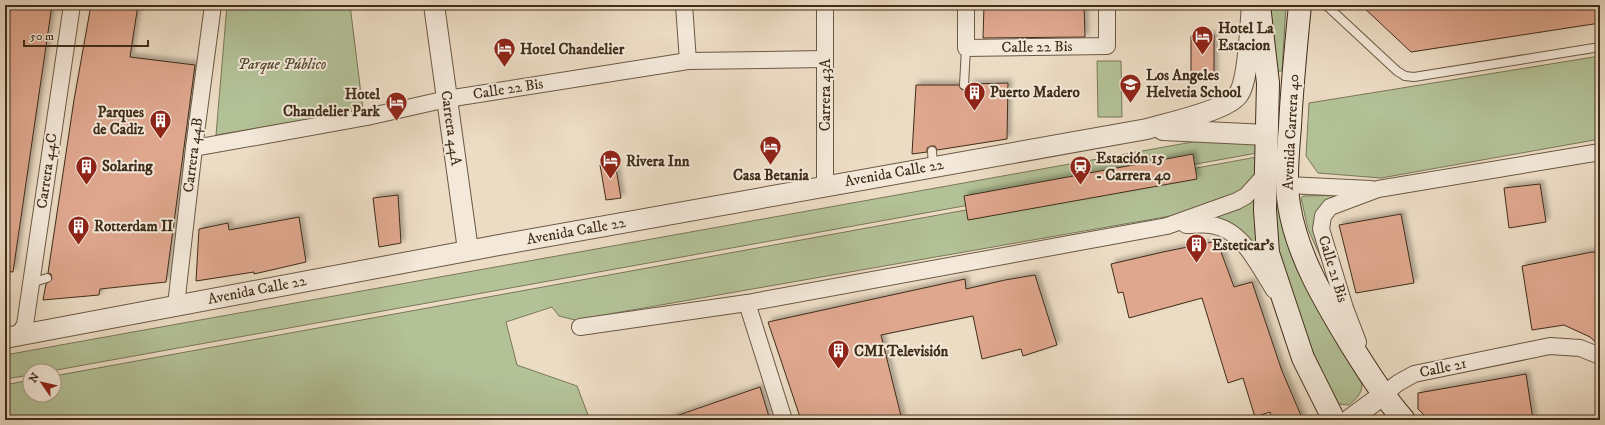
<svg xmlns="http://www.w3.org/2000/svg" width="1605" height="425" font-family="'IM FELL DW Pica',serif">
  <defs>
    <filter id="shadow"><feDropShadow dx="3.5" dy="-3.5" stdDeviation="2" flood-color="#0004"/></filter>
  </defs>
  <rect width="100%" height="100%" fill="#ecdcc4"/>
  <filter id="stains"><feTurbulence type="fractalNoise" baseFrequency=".005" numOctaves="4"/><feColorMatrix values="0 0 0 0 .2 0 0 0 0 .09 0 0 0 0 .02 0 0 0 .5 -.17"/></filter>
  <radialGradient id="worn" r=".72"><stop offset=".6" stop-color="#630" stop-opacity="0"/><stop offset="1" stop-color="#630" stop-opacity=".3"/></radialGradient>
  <!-- green -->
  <g fill="#b3c197" stroke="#7a7758">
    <polygon points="227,5 350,5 363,110 216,135"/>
    <polygon points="1268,5 1286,5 1282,71 1277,71"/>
    <polygon points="1600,56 1600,139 1381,178 1318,173 1306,156 1309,103"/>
    <polygon points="1097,61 1121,61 1122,117 1098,117"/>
    <polygon points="1247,137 1257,146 1257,153 51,371 30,371 30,375 5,379 5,355 1209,139"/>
    <polygon points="1257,157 1258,178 1250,189 1176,215 575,320 559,316 552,307 506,322 517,365 577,386 590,420 5,420 5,385 30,380 30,395 54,395 54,376"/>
    <path d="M1273,174L1315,304L1362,384C1362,394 1356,399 1349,405L1339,404L1334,400C1315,355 1291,308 1280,260C1273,232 1275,202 1273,174Z"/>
    <path d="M1257,195L1259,250C1242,230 1237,225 1211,219L1239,208Z"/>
    <polygon points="1354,195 1323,209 1329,276 1308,229 1301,198 1303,196"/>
  </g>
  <!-- building -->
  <g fill="#dfa78e" stroke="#402d19" filter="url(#shadow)">
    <polygon points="5,5 52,5 13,272 5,271"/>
    <polygon points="91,5 138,5 130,57 195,65 166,282 100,289 99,295 43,300 46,284 52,279 51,274 48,273 74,100"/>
    <polygon points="984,5 1057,7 1057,5 1084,5 1085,37 983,38"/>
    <polygon points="1361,5 1600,5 1600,23 1411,52"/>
    <polygon points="1214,35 1214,79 1191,79 1191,36"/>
    <polygon points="1008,83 1007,139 937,150 935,146 931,146 927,148 927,152 912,154 916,85 959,85 961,89 964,90 968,88 970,84"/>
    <polygon points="1193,154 1197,179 968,220 964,196"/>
    <polygon points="615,162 621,198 606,200 600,165"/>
    <polygon points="1540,184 1546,222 1509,228 1504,188"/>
    <polygon points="398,195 401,243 379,247 373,198"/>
    <polygon points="1401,214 1414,283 1356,293 1339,225"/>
    <polygon points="299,217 306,262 254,274 254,272 196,281 199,229 228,223 229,230"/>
    <polygon points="1217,241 1234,287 1252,282 1282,371 1303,420 1272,420 1270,412 1255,417 1243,378 1228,383 1202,298 1129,318 1123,292 1118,293 1111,264 1163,252"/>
    <polygon points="1592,252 1600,253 1600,346 1590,337 1564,325 1532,330 1522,266"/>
    <polygon points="1035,275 1057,345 1023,356 1021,349 982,359 973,316 881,335 902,420 801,420 768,322 965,279 966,289 1005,280"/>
    <polygon points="1526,374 1533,420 1429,420 1418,409 1418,393"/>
    <polygon points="760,387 770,420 671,420 670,418"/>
  </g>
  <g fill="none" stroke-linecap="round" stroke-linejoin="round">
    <defs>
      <g id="service">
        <polyline points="1326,5 1397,71 1405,76 1414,77 1600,47"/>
        <polyline points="964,85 966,48"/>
        <polyline points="932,151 933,167"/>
        <polyline points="31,283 47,278"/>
      </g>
      <g id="minor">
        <polyline points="684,5 688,61"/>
        <polyline points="825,5 825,185"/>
        <polyline points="966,5 966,48 1107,46 1107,5"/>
        <polyline points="194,148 367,117 447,99 688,61 825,59"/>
        <polyline points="1287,185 1371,189"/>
        <path d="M1186,225C1194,225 1203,224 1211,225C1243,229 1258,266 1274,290"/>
        <polyline points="747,303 784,420"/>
        <polyline points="176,305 194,148 213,5"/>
        <polyline points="580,327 747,303 1167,226 1237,201 1246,196 1265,175"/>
        <polyline points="18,335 25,325 72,5"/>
        <polyline points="1358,342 1345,308 1321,229 1323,216 1330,207 1378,189 1600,152"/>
        <polyline points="1383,395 1398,383 1414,374 1550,346 1580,348 1600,356"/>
      </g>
      <g id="tertiary">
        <polyline points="434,5 468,250"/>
        <polyline points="1163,130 1267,135"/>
        <path d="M5,338L499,245L1147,129C1167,123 1226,111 1238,95C1249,81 1250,25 1252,5"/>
        <polyline points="1349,420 1383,395"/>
      </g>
      <g id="secondary">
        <polyline points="1259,5 1268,83 1265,210 1268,253 1303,358 1334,420"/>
        <path d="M1300,5C1296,45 1292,86 1290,126C1288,152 1285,179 1289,205C1297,255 1324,300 1350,343C1367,370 1383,396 1404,420"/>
      </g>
    </defs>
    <!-- service casing -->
    <use href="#service" stroke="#6b5944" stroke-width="10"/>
    <!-- minor casing -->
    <use href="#minor" stroke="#6b5944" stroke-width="18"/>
    <!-- tertiary casing -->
    <use href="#tertiary" stroke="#6b5944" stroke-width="22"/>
    <!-- secondary casing -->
    <use href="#secondary" stroke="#402d19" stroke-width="24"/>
    <!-- service -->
    <use href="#service" stroke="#f3e8d9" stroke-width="8"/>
    <!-- minor -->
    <use href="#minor" stroke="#f3e8d9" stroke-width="16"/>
    <!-- tertiary -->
    <use href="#tertiary" stroke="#f3e8d9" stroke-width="20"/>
    <!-- secondary -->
    <use href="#secondary" stroke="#f3e8d9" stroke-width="22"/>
  </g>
  <!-- icons -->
  <defs>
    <symbol id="hotel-pin" viewBox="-11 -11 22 30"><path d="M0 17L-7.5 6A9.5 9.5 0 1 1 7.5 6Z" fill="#8f2418" stroke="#f3e8d9"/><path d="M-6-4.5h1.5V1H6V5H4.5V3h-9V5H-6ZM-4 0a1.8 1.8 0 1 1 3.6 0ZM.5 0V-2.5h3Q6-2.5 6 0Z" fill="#fff"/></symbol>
    <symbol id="school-pin" viewBox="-11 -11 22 30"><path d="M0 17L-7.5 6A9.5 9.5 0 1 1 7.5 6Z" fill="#8f2418" stroke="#f3e8d9"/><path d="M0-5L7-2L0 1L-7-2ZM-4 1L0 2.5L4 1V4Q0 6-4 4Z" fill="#fff"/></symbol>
    <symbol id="building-pin" viewBox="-11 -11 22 30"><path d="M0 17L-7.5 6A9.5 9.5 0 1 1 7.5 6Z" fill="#8f2418" stroke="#f3e8d9"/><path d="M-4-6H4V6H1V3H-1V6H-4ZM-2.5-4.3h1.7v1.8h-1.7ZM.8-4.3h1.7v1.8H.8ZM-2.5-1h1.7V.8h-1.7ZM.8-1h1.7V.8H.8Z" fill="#fff"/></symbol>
    <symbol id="station-pin" viewBox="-11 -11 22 30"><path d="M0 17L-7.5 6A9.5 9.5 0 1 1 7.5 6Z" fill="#8f2418" stroke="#f3e8d9"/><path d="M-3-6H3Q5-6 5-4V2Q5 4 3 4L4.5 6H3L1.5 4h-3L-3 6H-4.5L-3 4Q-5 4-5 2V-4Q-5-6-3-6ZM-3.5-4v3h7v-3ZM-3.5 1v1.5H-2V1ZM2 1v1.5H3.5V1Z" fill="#fff"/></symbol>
  </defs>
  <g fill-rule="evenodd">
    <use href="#hotel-pin" x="1190" y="24" width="25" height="34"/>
    <use href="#hotel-pin" x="492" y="36" width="25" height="34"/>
    <use href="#school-pin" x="1118" y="72" width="25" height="34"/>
    <use href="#building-pin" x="962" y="80" width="25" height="34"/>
    <use href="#hotel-pin" x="384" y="90" width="25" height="34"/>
    <use href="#building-pin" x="148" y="108" width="25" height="34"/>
    <use href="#hotel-pin" x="758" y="134" width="25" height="34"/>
    <use href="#hotel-pin" x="598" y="148" width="25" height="34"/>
    <use href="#building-pin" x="74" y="154" width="25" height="34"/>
    <use href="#station-pin" x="1068" y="154" width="25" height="34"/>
    <use href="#building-pin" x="66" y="214" width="25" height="34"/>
    <use href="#building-pin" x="1184" y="232" width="25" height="34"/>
    <use href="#building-pin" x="826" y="338" width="25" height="34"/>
  </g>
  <g text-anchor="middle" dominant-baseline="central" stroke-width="4" stroke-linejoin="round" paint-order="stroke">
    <!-- poi labels -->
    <g font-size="15" font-weight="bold" fill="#402d19" stroke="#f3e8d9" text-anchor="start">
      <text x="1218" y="28">Hotel La<tspan x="1218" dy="17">Estacion</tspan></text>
      <text x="520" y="49">Hotel Chandelier</text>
      <text x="1146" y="75">Los Angeles<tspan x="1146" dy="17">Helvetia School</tspan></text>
      <text x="990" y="92">Puerto Madero</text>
      <text x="380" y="94" text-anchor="end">Hotel<tspan x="380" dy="17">Chandelier Park</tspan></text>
      <text x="144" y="112" text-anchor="end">Parques<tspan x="144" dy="17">de Cadiz</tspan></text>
      <text x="1096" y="158">Estación 15<tspan x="1096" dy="17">- Carrera 40</tspan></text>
      <text x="626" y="161">Rivera Inn</text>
      <text x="102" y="166">Solaring</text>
      <text x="771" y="175" text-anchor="middle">Casa Betania</text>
      <text x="94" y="226">Rotterdam II</text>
      <text x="1212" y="245">Esteticar's</text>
      <text x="854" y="351">CMI Televisión</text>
    </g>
    <!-- street labels -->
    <g font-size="15" fill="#402d19" stroke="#f3e8d9">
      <text transform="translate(1037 47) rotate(-1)">Calle 22 Bis</text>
      <text transform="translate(508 89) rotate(-9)">Calle 22 Bis</text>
      <text transform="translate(825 95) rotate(-90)">Carrera 43A</text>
      <text transform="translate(451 128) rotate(82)">Carrera 44A</text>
      <text transform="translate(1291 132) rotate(-87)">Avenida Carrera 40</text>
      <text transform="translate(193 155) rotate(-83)">Carrera 44B</text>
      <text transform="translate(47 171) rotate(-82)">Carrera 44C</text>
      <text transform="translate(894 173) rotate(-10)">Avenida Calle 22</text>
      <text transform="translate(576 231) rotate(-10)">Avenida Calle 22</text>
      <text transform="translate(1333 269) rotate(73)">Calle 21 Bis</text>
      <text transform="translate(257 290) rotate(-11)">Avenida Calle 22</text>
      <text transform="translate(1443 368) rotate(-12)">Calle 21</text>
    </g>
    <!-- park labels -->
    <g font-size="15" font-style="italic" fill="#574b32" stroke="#f3e8d9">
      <text x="282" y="64">Parque Público</text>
    </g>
  </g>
  <!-- margin -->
  <rect width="1605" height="425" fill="none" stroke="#ecdcc4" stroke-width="20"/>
  <rect x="6" y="6" width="1593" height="413" fill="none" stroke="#402d19" stroke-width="2"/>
  <rect x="10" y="10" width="1585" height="405" fill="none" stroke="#402d19"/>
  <!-- north arrow -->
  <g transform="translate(42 383) rotate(304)"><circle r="19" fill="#f3e8d9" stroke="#ab9d8c"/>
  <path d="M0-3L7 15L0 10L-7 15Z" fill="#8f2418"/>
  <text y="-6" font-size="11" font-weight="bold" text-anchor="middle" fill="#402d19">N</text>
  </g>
  <!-- scale -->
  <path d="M24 40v6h124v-6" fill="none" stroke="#402d19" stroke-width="2"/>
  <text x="30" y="40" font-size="12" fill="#402d19" stroke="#f3e8d9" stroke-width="3" paint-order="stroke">50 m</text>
  <rect width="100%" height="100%" filter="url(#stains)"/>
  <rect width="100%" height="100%" fill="url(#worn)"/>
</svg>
